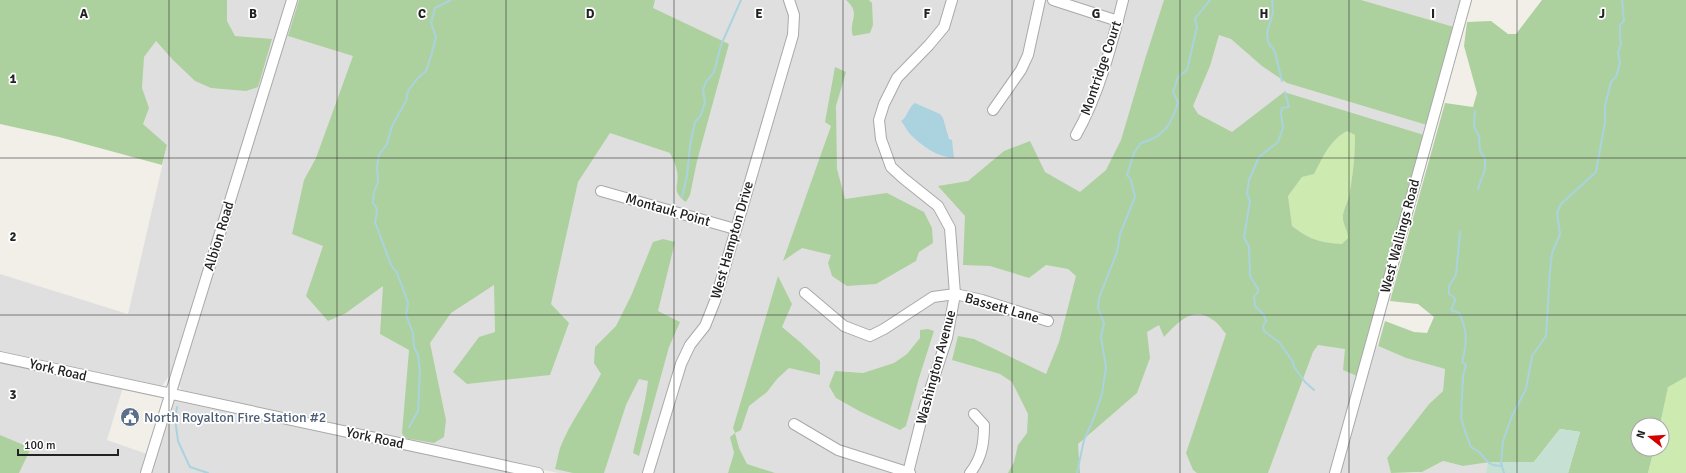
<svg xmlns="http://www.w3.org/2000/svg" width="1686" height="473" font-family="Signika,sans-serif">
  <rect width="100%" height="100%" fill="#f2efe9"/>
  <!-- residential -->
  <g fill="#e0dfdf">
    <polygon points="150,0 288,0 172,371 162,386 0,351 0,274 128,314 167,145 113,99"/>
    <polygon points="295,0 1461,0 1330,473 558,473 183,392 177,383"/>
    <polygon points="1375,345 1406,358 1445,369 1443,391 1429,404 1387,458 1391,473 1339,473"/>
    <polygon points="0,362 123,387 107,440 147,454 141,473 0,473"/>
    <polygon points="174,401 337,434 514,473 149,473 169,409"/>
    <polygon points="1443,461 1463,466 1488,462 1486,473 1414,473 1422,472"/>
  </g>
  <!-- grass -->
  <g fill="#cdebb0">
    <path d="M1347,131L1355,135C1355,158 1353,174 1349,197C1347,203 1344,209 1343,215C1342,223 1348,230 1349,238L1342,244C1320,243 1309,239 1292,226L1288,196L1302,177L1314,174C1323,157 1330,140 1347,131Z"/>
    <polygon points="1686,377 1686,473 1648,473 1654,449 1662,449 1662,425 1660,425 1668,386"/>
  </g>
  <!-- forest -->
  <g fill="#add19e" fill-rule="evenodd">
    <polygon points="0,0 227,0 227,21 235,36 272,39 258,87 246,91 211,88 195,81 173,60 156,41 144,57 142,88 149,108 143,124 167,145 162,165 59,137 0,124"/>
    <path d="M299,0H655L653,8L729,44L697,161L690,195L686,202C670,191 680,185 677,171C676,165 673,159 670,153L610,133L578,182L551,304L569,323L550,375L467,384L453,372L479,337L495,332L494,285L451,313L430,343L446,420L444,437L434,443L404,438L402,433L409,350L380,334L383,286L346,313L328,321L306,296L323,246L292,234L304,180L316,158L353,56L288,36Z"/>
    <path d="M846,0H869L872,3L873,25L870,33L853,36C848,21 862,14 846,0Z"/>
    <path d="M1164,0H1361L1454,27L1427,125L1287,83L1262,66L1231,39L1219,35L1210,66L1193,106L1198,114L1232,132L1284,92L1424,135L1357,376L1343,370L1345,349L1318,345L1313,352L1268,473H1197L1193,470L1186,453L1226,334C1222,329 1218,323 1213,320C1192,305 1178,323 1164,337L1159,325L1147,332L1150,358L1137,393L1078,444L1080,473H1008L1014,462L1018,445L1027,433L1028,414L1012,382L1000,374L952,360L958,336L974,339L1046,374L1059,342L1076,276L1068,269L1046,265L1029,278L990,266L963,265L965,216L938,186L968,181L1004,151L1030,141L1045,172L1080,192L1106,170L1121,140L1145,59ZM1347,131L1355,135C1355,158 1353,174 1349,197C1347,203 1344,209 1343,215C1342,224 1348,230 1348,238L1342,244C1320,243 1309,239 1292,226L1288,196L1302,177L1314,174C1323,157 1330,140 1347,131Z"/>
    <polygon points="1542,0 1686,0 1686,377 1668,387 1660,425 1638,425 1638,449 1654,449 1648,473 1568,473 1580,432 1560,429 1534,462 1490,462 1463,466 1443,461 1422,472 1391,473 1387,458 1429,404 1443,391 1445,369 1406,358 1378,346 1385,321 1414,332 1427,333 1434,317 1418,304 1390,301 1445,103 1473,107 1477,93 1464,46 1467,22 1491,21 1508,34 1516,34"/>
    <polygon points="835,67 846,72 836,106 837,169 845,199 887,193 924,212 932,228 933,243 919,252 916,261 876,284 847,286 832,276 828,263 831,255 802,248 783,261 831,126 825,122"/>
    <path d="M663,239L675,242L658,311L680,322L669,347L639,456L633,453C638,429 645,406 648,381L639,379L626,405L604,473H573L555,469C557,462 558,455 560,448C570,422 588,399 601,374L594,363L595,347L616,326L631,296L653,242Z"/>
    <polygon points="778,276 792,304 782,327 800,342 820,361 820,375 789,368 777,379 767,392 749,406 741,430 735,433 739,448 747,464 775,473 728,473 734,453 730,437 735,433 733,428"/>
    <polygon points="928,329 934,331 919,378 906,426 900,430 861,412 836,398 829,386 835,371 863,373 894,363 907,354 920,338 920,330"/>
    <polygon points="0,435 31,448 19,473 0,473"/>
  </g>
  <!-- wetland -->
  <polygon fill="#c6e0d4" points="1560,429 1580,432 1568,473 1486,473 1488,462 1534,462"/>
  <!-- water -->
  <path fill="#aad3df" d="M915,103L940,114L943,118L949,139L952,140L954,158C937,157 922,146 910,134C906,130 905,125 901,121C908,117 908,107 915,103Z"/>
  <g fill="none" stroke-linecap="round" stroke-linejoin="round">
    <!-- stream -->
    <g stroke="#aad3df" stroke-width="2">
      <polyline points="1272,0 1273,12 1267,33 1268,42 1275,52 1282,81"/>
      <polyline points="1285,92 1289,107 1282,108 1281,113 1283,128 1278,142 1259,157 1249,180 1247,194 1250,201 1244,238 1249,246 1250,276 1258,289 1258,292 1254,297 1255,306 1264,315 1266,321 1263,326 1264,331 1279,342 1293,362 1294,367 1305,382 1314,390"/>
      <polyline points="1475,111 1474,127 1479,136 1480,151 1485,158 1485,169 1478,189"/>
      <polyline points="682,197 687,176 690,145 695,122 701,115 705,102 703,90 706,82 714,72 721,45 741,0"/>
      <path d="M1460,232L1456,275L1449,286V294L1454,297L1455,301L1451,310L1459,313C1468,330 1467,344 1462,362L1466,365L1463,376L1461,418L1466,434L1471,447L1479,452L1488,462L1493,465L1502,466"/>
      <polyline points="177,407 175,419 178,441 188,463 190,467 208,473"/>
      <polyline points="409,427 418,411 420,371 418,355 414,347 413,333 406,315 408,303 405,294 397,273 391,265 375,222 377,213 376,207 373,203 374,192 378,182 377,167 379,155 387,144 392,126 406,101 408,91 417,79 426,71 431,56 436,37 431,23 435,8 451,0"/>
      <path d="M1077,473L1084,440L1093,420L1102,394L1106,367L1101,337L1104,323L1098,308L1099,298L1117,252L1120,234L1135,197L1131,180L1127,175L1134,153L1141,143C1164,137 1172,124 1178,102L1173,92L1178,77L1187,70L1197,27L1195,19L1210,0"/>
      <polyline points="1504,473 1501,463 1503,441 1512,416 1526,389 1532,356 1546,336 1550,271 1552,253 1560,234 1557,213 1561,204 1596,172 1605,122 1605,106 1611,82 1616,77 1620,63 1618,53 1621,43 1620,37 1620,25 1624,21 1622,0"/>
    </g>
    <defs>
      <g id="minor">
        <polyline points="1053,0 1118,21"/>
        <polyline points="993,110 1021,70 1028,55 1040,0"/>
        <path d="M1076,135C1099,95 1112,44 1123,0"/>
        <polyline points="601,191 735,229"/>
        <polyline points="805,293 844,326 870,336 884,329 933,297 955,294 982,300 1048,321"/>
        <polyline points="0,357 538,473"/>
        <polyline points="794,424 838,450 910,473"/>
        <polyline points="146,473 292,0"/>
        <polyline points="648,473 681,364 690,345 705,326 715,301 793,35 794,15 789,0"/>
        <polyline points="908,473 925,405 947,338 955,294 950,228 938,206 903,178 891,167 881,139 879,120 884,104 897,78 929,45 944,27 952,0"/>
        <path d="M970,473C982,458 984,443 984,425L974,414"/>
        <polyline points="1335,473 1466,0"/>
      </g>
    </defs>
    <!-- minor casing -->
    <use href="#minor" stroke="#a9a9a9" stroke-width="12"/>
    <!-- minor -->
    <use href="#minor" stroke="#fff" stroke-width="10"/>
  </g>
  <!-- grid -->
  <path fill="none" stroke="#222" stroke-width="1" stroke-opacity="0.55" d="M169,0V473M337,0V473M506,0V473M674,0V473M843,0V473M1012,0V473M1180,0V473M1349,0V473M1517,0V473M0,158H1686M0,315H1686"/>
  <!-- icons -->
  <defs>
    <symbol id="civic-disc" viewBox="-11 -11 22 22"><circle r="9.5" fill="#5c6f8a" stroke="#fff"/><path d="M-.6-6.5H3V-4.5H.6V-3L4-1V1h2V6H-6V1h2V-1L-.6-3ZM-1.2 2.5V6h2.4V2.5Z" fill="#fff"/></symbol>
  </defs>
  <g fill-rule="evenodd">
    <use href="#civic-disc" x="119" y="406" width="22" height="22"/>
  </g>
  <g text-anchor="middle" dominant-baseline="central" stroke-width="3.5" stroke-linejoin="round" paint-order="stroke">
    <!-- street labels -->
    <g font-size="14" fill="#222" stroke="#fff">
      <text transform="translate(1101 68) rotate(-71)">Montridge Court</text>
      <text transform="translate(668 210) rotate(16)">Montauk Point</text>
      <text transform="translate(219 236) rotate(-73)">Albion Road</text>
      <text transform="translate(1400 236) rotate(-75)">West Wallings Road</text>
      <text transform="translate(732 240) rotate(-74)">West Hampton Drive</text>
      <text transform="translate(1002 308) rotate(16)">Bassett Lane</text>
      <text transform="translate(936 367) rotate(-75)">Washington Avenue</text>
      <text transform="translate(58 370) rotate(13)">York Road</text>
      <text transform="translate(375 438) rotate(12)">York Road</text>
    </g>
    <!-- service labels -->
    <g font-size="14" fill="#4e5e75" stroke="#fff" text-anchor="start">
      <text x="144" y="417">North Royalton Fire Station #2</text>
    </g>
  </g>
  <g font-size="13" text-anchor="middle" font-weight="bold" fill="#222" stroke="#fff" stroke-width="3.5" stroke-linejoin="round" paint-order="stroke">
    <text x="84" y="18">A</text>
    <text x="253" y="18">B</text>
    <text x="422" y="18">C</text>
    <text x="590" y="18">D</text>
    <text x="759" y="18">E</text>
    <text x="927" y="18">F</text>
    <text x="1096" y="18">G</text>
    <text x="1264" y="18">H</text>
    <text x="1433" y="18">I</text>
    <text x="1602" y="18">J</text>
    <text x="13" y="83">1</text>
    <text x="13" y="241">2</text>
    <text x="13" y="399">3</text>
  </g>
  <!-- north arrow -->
  <g transform="translate(1650 437) rotate(287)"><circle r="19" fill="#ffffff" stroke="#a7a7a7"/>
  <path d="M0-3L7 15L0 10L-7 15Z" fill="#d40000"/>
  <text y="-6" font-size="11" font-weight="bold" text-anchor="middle" fill="#222222">N</text>
  </g>
  <!-- scale -->
  <path d="M18 449v6h100v-6" fill="none" stroke="#222222" stroke-width="2"/>
  <text x="24" y="449" font-size="12" fill="#222222" stroke="#ffffff" stroke-width="3" paint-order="stroke">100 m</text>
</svg>
